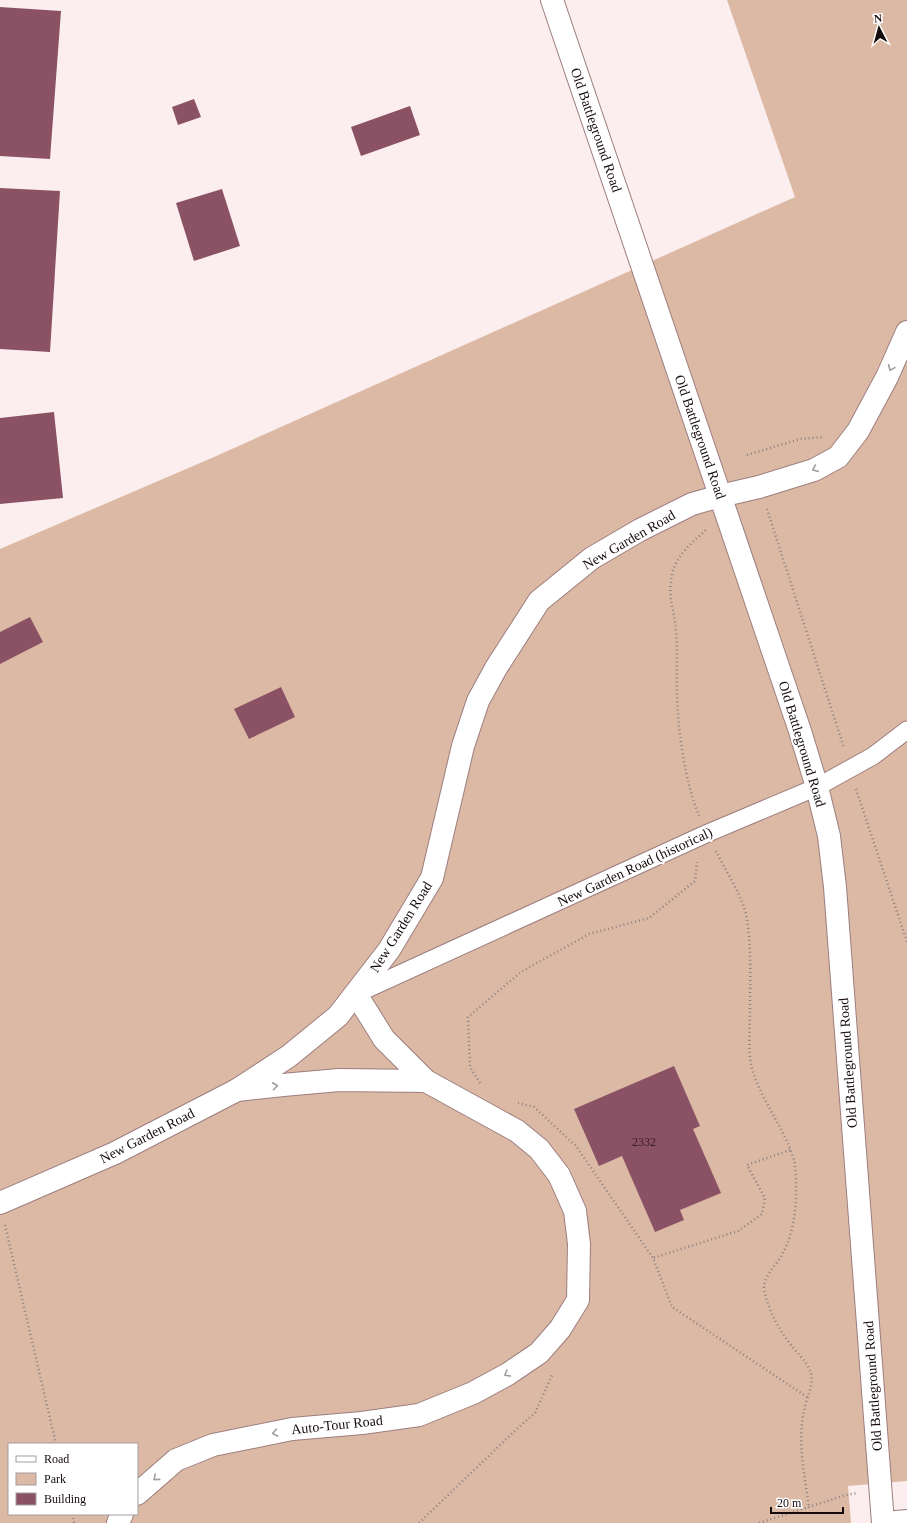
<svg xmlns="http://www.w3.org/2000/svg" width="907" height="1523" font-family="'Times New Roman',serif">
  <rect width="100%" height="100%" fill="#fceeee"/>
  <!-- green -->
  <path fill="#dcb9a4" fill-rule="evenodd" d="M727,0H907V1481L848,1486L851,1523H0V549L214,457L795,197ZM9,1444H137V1514H9Z"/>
  <!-- building -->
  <g fill="#8b5265">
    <polygon points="0,7 61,11 50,159 0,156"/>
    <polygon points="194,99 201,117 178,125 172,107"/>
    <polygon points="410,106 420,135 361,156 351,127"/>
    <polygon points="0,188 60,191 50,352 0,349"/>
    <polygon points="222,189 240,246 194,261 176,203"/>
    <polygon points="54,412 63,498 0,504 0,418"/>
    <polygon points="30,617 43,642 0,664 0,632"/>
    <polygon points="281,687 295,717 249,739 234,709"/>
    <polygon points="674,1066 700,1126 693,1129 721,1193 680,1210 684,1220 655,1232 622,1156 599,1166 574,1109"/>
  </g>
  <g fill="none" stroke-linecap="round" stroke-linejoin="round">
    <defs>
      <polyline id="pedestrian" points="356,994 708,833 817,787 873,756 907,730"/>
      <g id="minor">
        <polyline points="720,496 759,487 814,470 838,457 858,431 887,377 907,332"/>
        <polyline points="237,1090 283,1085 339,1080 426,1081"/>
        <polyline points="137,1494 176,1460 213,1445 292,1429 362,1423 419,1415 473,1393 508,1374 539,1353 560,1329 578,1300 579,1244 575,1211 559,1175 539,1149 517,1131 426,1081 384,1039 356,994"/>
        <polyline points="118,1523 122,1514"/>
        <polyline points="886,1523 907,1521"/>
      </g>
      <g id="tertiary">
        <polyline points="552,0 800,731 817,787 829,836 835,887 883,1523"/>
        <polyline points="0,1203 115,1153 237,1090 289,1056 338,1016 389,950 432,878 463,746 478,701 496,668 539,601 592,558 640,530 692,504 720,496"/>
      </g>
    </defs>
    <!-- pedestrian casing -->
    <use href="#pedestrian" stroke="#9d7e7f" stroke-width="19"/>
    <!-- minor casing -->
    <use href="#minor" stroke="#9d7e7f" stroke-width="24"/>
    <!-- tertiary casing -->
    <use href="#tertiary" stroke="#9d7e7f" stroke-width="24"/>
    <!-- path -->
    <g stroke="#8d8081" stroke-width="2.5" stroke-dasharray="1 3" stroke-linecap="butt">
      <polyline points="747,455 800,439 824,437"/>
      <polyline points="767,509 844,748"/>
      <polyline points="856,789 907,942"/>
      <path d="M699,816C685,782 678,731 677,694C676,674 678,653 676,633C675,609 666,597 673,571C678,553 694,541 707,529"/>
      <path d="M716,851C725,870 741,894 746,914C752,945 750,981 750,1012C750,1029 748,1048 751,1064C759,1099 784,1126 794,1160C796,1170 796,1181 796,1191C796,1214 792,1239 780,1258C774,1267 763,1278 764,1289C768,1310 778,1328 791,1345C797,1353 808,1363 811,1373C814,1385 806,1399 804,1411C797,1443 805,1476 809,1508"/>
      <polyline points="480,1083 470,1067 468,1017 521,972 589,934 649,918 695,881 697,862"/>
      <polyline points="518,1103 534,1107 576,1146 653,1258"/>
      <polyline points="790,1150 747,1165 765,1198 762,1214 738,1231 653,1258 672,1307 807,1397"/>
      <polyline points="5,1225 56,1444"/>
      <polyline points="72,1514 74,1523"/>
      <polyline points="419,1523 521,1425 535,1413 553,1373"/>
      <polyline points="759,1523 846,1495 858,1493"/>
    </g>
    <!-- pedestrian -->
    <use href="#pedestrian" stroke="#fff" stroke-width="17"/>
    <!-- minor -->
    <use href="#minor" stroke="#fff" stroke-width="22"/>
    <!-- tertiary -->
    <use href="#tertiary" stroke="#fff" stroke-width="22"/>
  </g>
  <!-- one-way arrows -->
  <defs><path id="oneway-chevron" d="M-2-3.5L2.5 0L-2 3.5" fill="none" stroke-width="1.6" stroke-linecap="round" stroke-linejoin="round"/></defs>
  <g stroke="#a29d9e">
    <use href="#oneway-chevron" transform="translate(891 368) rotate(114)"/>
    <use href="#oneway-chevron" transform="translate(815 469) rotate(156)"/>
    <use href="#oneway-chevron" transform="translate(275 1086) rotate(-7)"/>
    <use href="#oneway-chevron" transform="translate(507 1374) rotate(149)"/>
    <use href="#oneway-chevron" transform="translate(275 1433) rotate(169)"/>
    <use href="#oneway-chevron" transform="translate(156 1478) rotate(139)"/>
  </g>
  <g text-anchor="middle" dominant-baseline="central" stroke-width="4" stroke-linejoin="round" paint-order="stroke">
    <!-- number labels -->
    <g font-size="12" fill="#331d22">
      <text x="644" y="1142">2332</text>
    </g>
    <!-- street labels -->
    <g font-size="14" fill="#160b0c" stroke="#fff">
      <text transform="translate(596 130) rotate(71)">Old Battleground Road</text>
      <text transform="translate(700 437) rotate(71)">Old Battleground Road</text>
      <text transform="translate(629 540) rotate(-30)">New Garden Road</text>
      <text transform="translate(802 744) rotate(73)">Old Battleground Road</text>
      <text transform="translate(635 867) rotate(-25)">New Garden Road (historical)</text>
      <text transform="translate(401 927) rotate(-58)">New Garden Road</text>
      <text transform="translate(848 1063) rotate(-94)">Old Battleground Road</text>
      <text transform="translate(147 1136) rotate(-27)">New Garden Road</text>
      <text transform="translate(873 1386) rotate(-94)">Old Battleground Road</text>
      <text transform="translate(337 1425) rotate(-6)">Auto-Tour Road</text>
    </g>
  </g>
  <!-- legend -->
  <rect x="8" y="1443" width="130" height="72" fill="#ffffff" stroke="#a29d9e"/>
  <rect x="16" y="1456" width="20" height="6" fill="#ffffff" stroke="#a29d9e"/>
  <text x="44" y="1463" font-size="12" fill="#160b0c">Road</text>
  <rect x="16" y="1473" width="20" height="12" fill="#dcb9a4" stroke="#a29d9e"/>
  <text x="44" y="1483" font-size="12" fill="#160b0c">Park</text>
  <rect x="16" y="1493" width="20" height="12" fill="#8b5265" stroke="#a29d9e"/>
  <text x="44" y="1503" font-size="12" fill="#160b0c">Building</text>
  <!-- north arrow -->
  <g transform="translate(879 28) rotate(354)" stroke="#ffffff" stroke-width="3" paint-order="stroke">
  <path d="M0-3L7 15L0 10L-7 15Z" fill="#160b0c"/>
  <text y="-6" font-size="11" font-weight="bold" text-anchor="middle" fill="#160b0c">N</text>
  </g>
  <!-- scale -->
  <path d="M771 1507v6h72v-6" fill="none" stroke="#160b0c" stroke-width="2"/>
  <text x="777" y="1507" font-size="12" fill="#160b0c" stroke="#ffffff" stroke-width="3" paint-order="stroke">20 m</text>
</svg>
